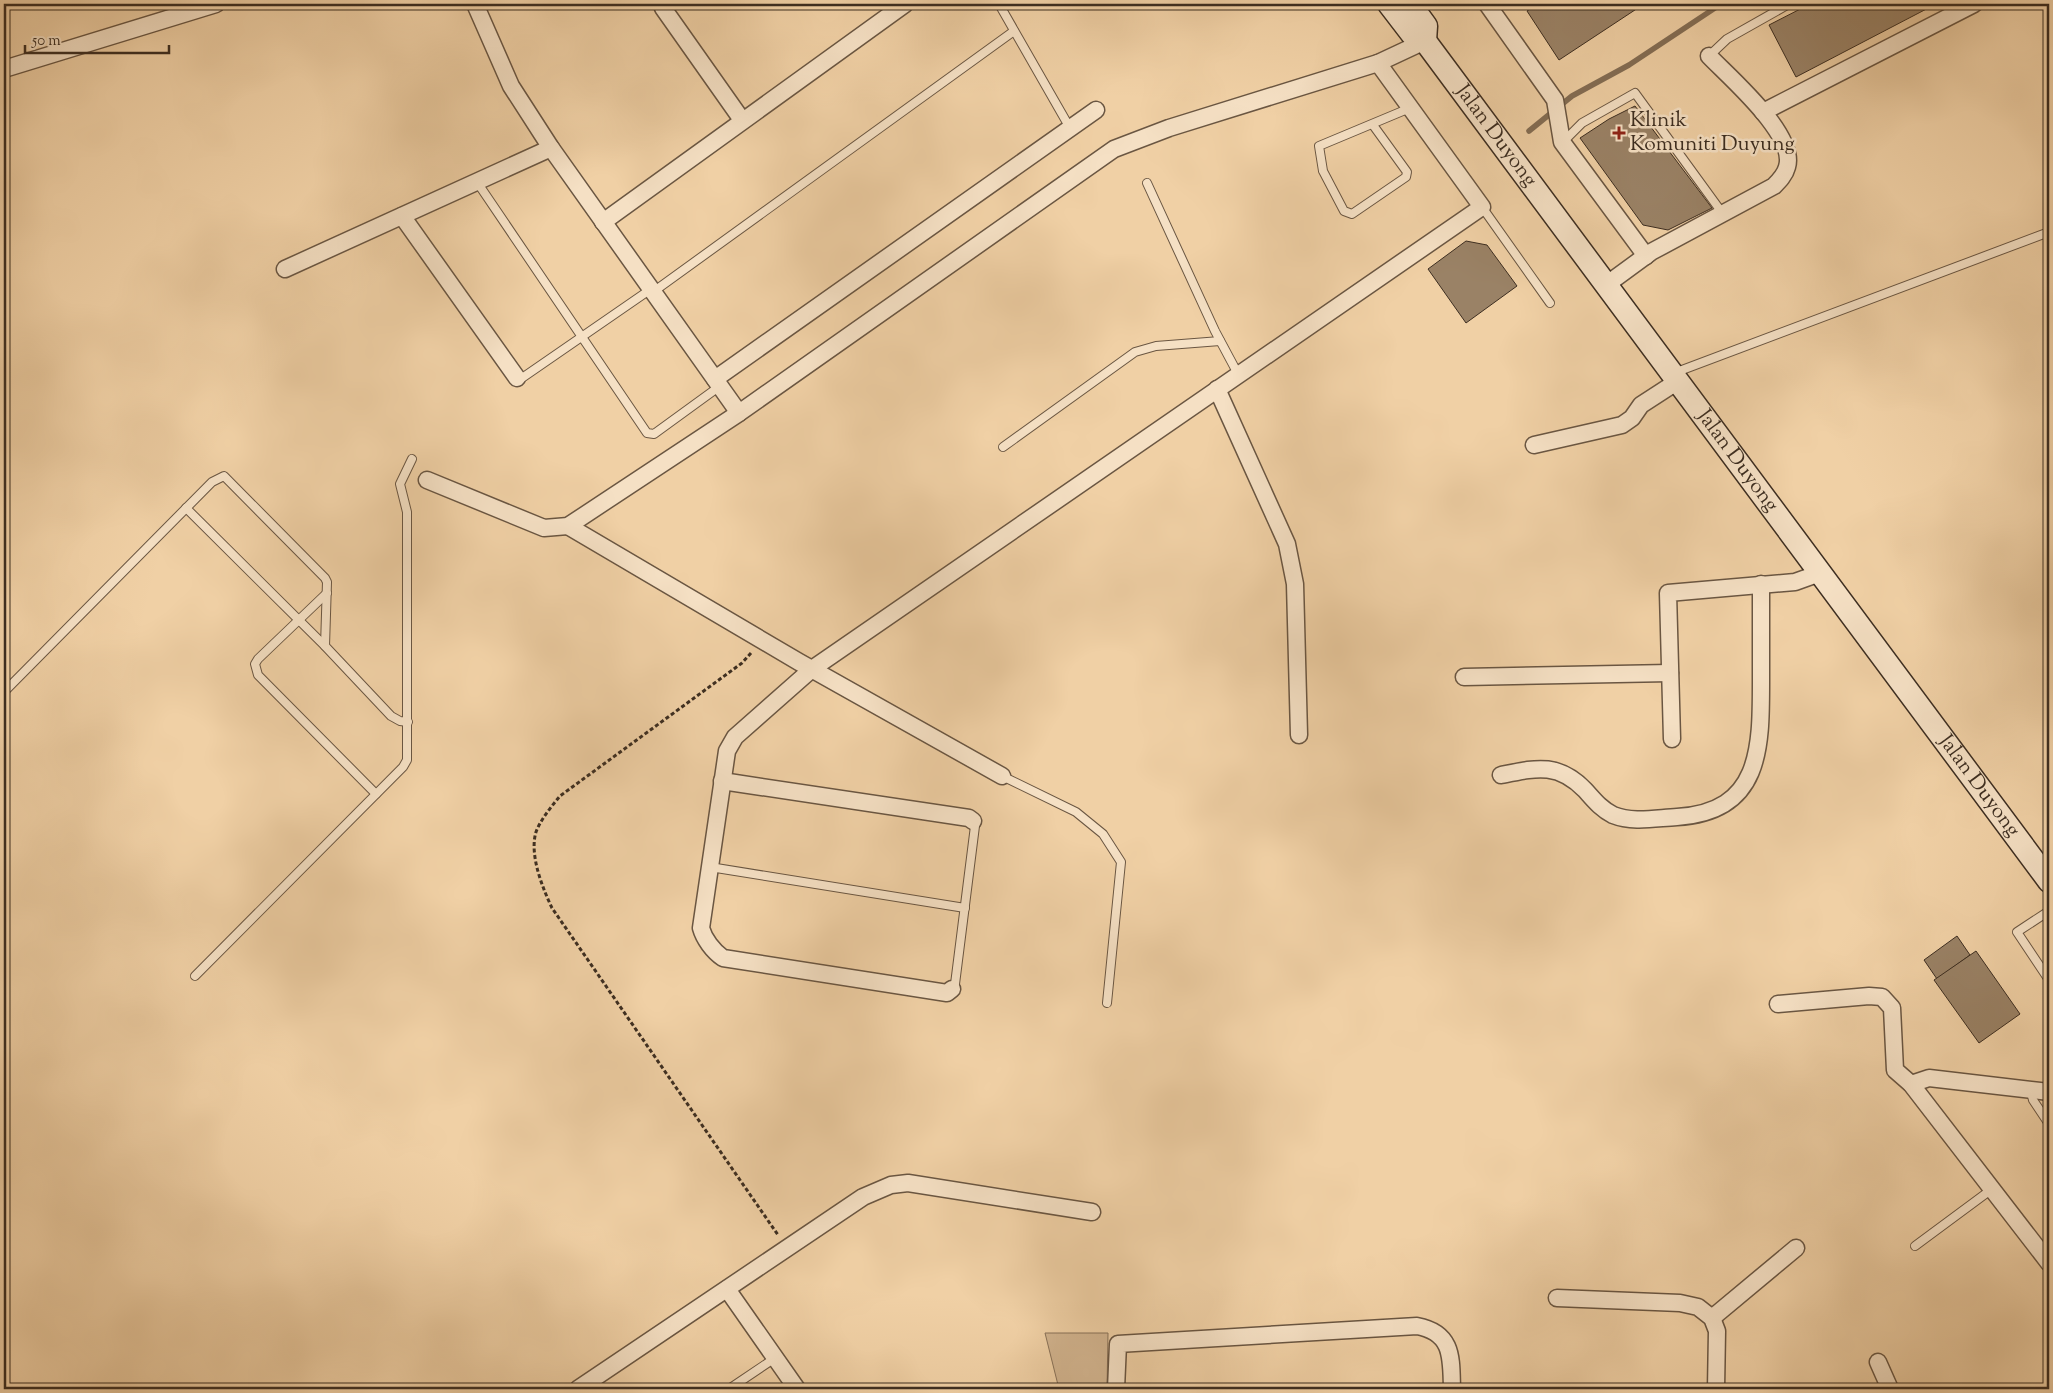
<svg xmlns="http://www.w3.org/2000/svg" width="2053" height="1393" font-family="'Sorts Mill Goudy',serif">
  <rect width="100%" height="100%" fill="#f0d0a5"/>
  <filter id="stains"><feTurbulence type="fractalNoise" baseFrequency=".004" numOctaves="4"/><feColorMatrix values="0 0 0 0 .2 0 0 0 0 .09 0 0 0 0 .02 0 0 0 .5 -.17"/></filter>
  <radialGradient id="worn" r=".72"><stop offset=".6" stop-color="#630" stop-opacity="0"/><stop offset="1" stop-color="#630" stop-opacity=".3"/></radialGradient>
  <!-- green -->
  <polygon fill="#d2b48f" stroke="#887158" points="1045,1333 1108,1333 1107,1389 1059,1389"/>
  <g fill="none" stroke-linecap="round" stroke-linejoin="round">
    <!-- stream -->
    <polyline stroke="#846e55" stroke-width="5.5" points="1529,131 1572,96 1629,65 1721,4"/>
  </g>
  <!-- building -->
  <g fill="#9a8266" stroke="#3d2e21">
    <polygon points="1538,4 1644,4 1559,60 1527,11"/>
    <polygon points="1810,4 1936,4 1796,77 1769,25"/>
    <polygon points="1635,106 1712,208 1668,230 1643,225 1580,138 1609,119"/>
    <polygon points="1466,241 1487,245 1517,286 1466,323 1428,269"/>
    <polygon points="1957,936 1970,955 1937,979 1924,960"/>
    <polygon points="1976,951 2020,1014 1979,1043 1934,980"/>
  </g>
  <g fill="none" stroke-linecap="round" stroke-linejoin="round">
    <defs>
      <g id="service">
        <polyline points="999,4 1070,128"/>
        <polyline points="1709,56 1727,39 1789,4"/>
        <polyline points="1373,125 1407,172 1406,177 1352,214 1344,211 1323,171 1319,146 1410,108"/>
        <polyline points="1563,142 1582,123 1635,93 1723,214"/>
        <polyline points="477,182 647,433 654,434 720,386"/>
        <polyline points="1147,183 1215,331 1238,374"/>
        <polyline points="1482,207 1550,303"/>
        <polyline points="653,292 1014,31"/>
        <polyline points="1674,373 2049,232"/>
        <polyline points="517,378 522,378 651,289"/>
        <polyline points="1003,447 1135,352 1156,346 1220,341"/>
        <polyline points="186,508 325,646"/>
        <polyline points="327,593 258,659 255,664 258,675 376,794"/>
        <polyline points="4,692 212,482 224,476 325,578 327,582 325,646 391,716 400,721 408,722"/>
        <polyline points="1002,776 1076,812 1103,834 1121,862 1107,1003"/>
        <polyline points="710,867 965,908"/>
        <polyline points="2049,911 2017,932 2049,980"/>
        <polyline points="195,976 403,767 407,760 407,512 400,484 412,459"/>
        <polyline points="952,989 955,984 975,826 973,821"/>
        <polyline points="2031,1092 2033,1100 2049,1124"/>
        <polyline points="1915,1246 1992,1189"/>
        <polyline points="729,1389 775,1358"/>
      </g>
      <g id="minor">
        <polyline points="475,4 511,86 551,148 739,413"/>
        <polyline points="1487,4 1555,100 1562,142 1646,256"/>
        <polyline points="663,8 742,120"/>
        <polyline points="4,69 216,4"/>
        <polyline points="1763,112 1974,4"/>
        <polyline points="402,216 517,378"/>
        <polyline points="603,222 905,4"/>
        <polyline points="285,269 551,148"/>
        <path d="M1606,285L1651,252L1774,186C1779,181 1785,175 1787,167C1797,135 1729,77 1709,56"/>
        <polyline points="715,379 1096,110"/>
        <polyline points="1217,389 1287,544 1295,584 1299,735"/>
        <polyline points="1534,445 1622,425 1632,418 1641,405 1678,381"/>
        <polyline points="427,480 544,528 568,526 739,413 1114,149 1169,128 1378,63 1425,41"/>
        <polyline points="568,526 799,662 1002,776"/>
        <polyline points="1464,677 1670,673"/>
        <polyline points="1672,739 1668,593 1795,582 1820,573"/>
        <path d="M1501,775C1536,768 1558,762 1585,790C1594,800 1601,809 1613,815C1633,823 1656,818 1677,817C1762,812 1761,747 1761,679C1761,648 1761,616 1761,584"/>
        <polyline points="722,781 969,818 973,821"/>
        <path d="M952,989L947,993L723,958C713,951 704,939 701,928L727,751L735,737L812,669L1482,207L1378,63"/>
        <polyline points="1778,1004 1869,996 1882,997 1892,1008 1895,1070 1911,1084 2049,1263"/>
        <polyline points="1911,1084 1929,1078 2049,1092"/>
        <polyline points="727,1289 797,1389"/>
        <polyline points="1557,1298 1680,1303 1698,1307 1712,1318 1717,1331 1716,1389"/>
        <polyline points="1712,1318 1796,1248"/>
        <polyline points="1878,1362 1890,1389"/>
        <polyline points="578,1389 863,1197 891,1185 908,1183 1092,1212"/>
        <path d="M1116,1389L1118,1344L1417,1326C1454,1333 1451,1359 1452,1389"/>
      </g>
      <g id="secondary">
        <path id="s1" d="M1389,4L1412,34L1425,41L2049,881"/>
        <polyline points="1410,4 1426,26 1425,41"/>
      </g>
    </defs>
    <!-- service casing -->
    <use href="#service" stroke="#6a5642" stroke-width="10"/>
    <!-- minor casing -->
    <use href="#minor" stroke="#6a5642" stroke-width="19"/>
    <!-- secondary casing -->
    <use href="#secondary" stroke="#3d2e21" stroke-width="25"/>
    <!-- path -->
    <g stroke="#3d2e21" stroke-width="3" stroke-dasharray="4 2.5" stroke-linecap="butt">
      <path d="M751,653L742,663L560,796C551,807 541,819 536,832C529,855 543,889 552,908L778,1235"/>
      <polyline points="891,1388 893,1389"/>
    </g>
    <!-- service -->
    <use href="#service" stroke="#f5e0c4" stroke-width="8"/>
    <!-- minor -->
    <use href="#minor" stroke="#f5e0c4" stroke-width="16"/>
    <!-- secondary -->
    <use href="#secondary" stroke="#f5e0c4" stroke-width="22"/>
  </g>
  <!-- markers -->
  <path fill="#8f2418" stroke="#f5e0c4" stroke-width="2" d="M1616.5 125.5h5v5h5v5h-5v5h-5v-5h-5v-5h5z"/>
  <g text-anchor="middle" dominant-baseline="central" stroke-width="5" stroke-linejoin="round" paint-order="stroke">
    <!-- poi labels -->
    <g font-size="21" fill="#3d2e21" stroke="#f5e0c4" text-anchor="start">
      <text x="1630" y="121">Klinik<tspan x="1630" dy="24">Komuniti Duyung</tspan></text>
    </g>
    <!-- street labels -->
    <g font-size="21" fill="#3d2e21" stroke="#f5e0c4">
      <text stroke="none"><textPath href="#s1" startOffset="171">Jalan Duyong</textPath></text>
      <text stroke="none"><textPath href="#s1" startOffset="576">Jalan Duyong</textPath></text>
      <text stroke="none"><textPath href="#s1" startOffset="981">Jalan Duyong</textPath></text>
    </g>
  </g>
  <!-- margin -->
  <rect width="2053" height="1393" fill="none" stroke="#f0d0a5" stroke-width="20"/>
  <rect x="5" y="5" width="2043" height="1383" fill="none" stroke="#3d2e21" stroke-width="2.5"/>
  <rect x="10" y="10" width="2033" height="1373" fill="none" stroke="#3d2e21"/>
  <!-- scale -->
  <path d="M25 45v8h144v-8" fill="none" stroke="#3d2e21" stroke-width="2.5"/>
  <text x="32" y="45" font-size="15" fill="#3d2e21" stroke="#f5e0c4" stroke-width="4" paint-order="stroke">50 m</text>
  <rect width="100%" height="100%" filter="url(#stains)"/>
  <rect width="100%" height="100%" fill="url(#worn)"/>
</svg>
